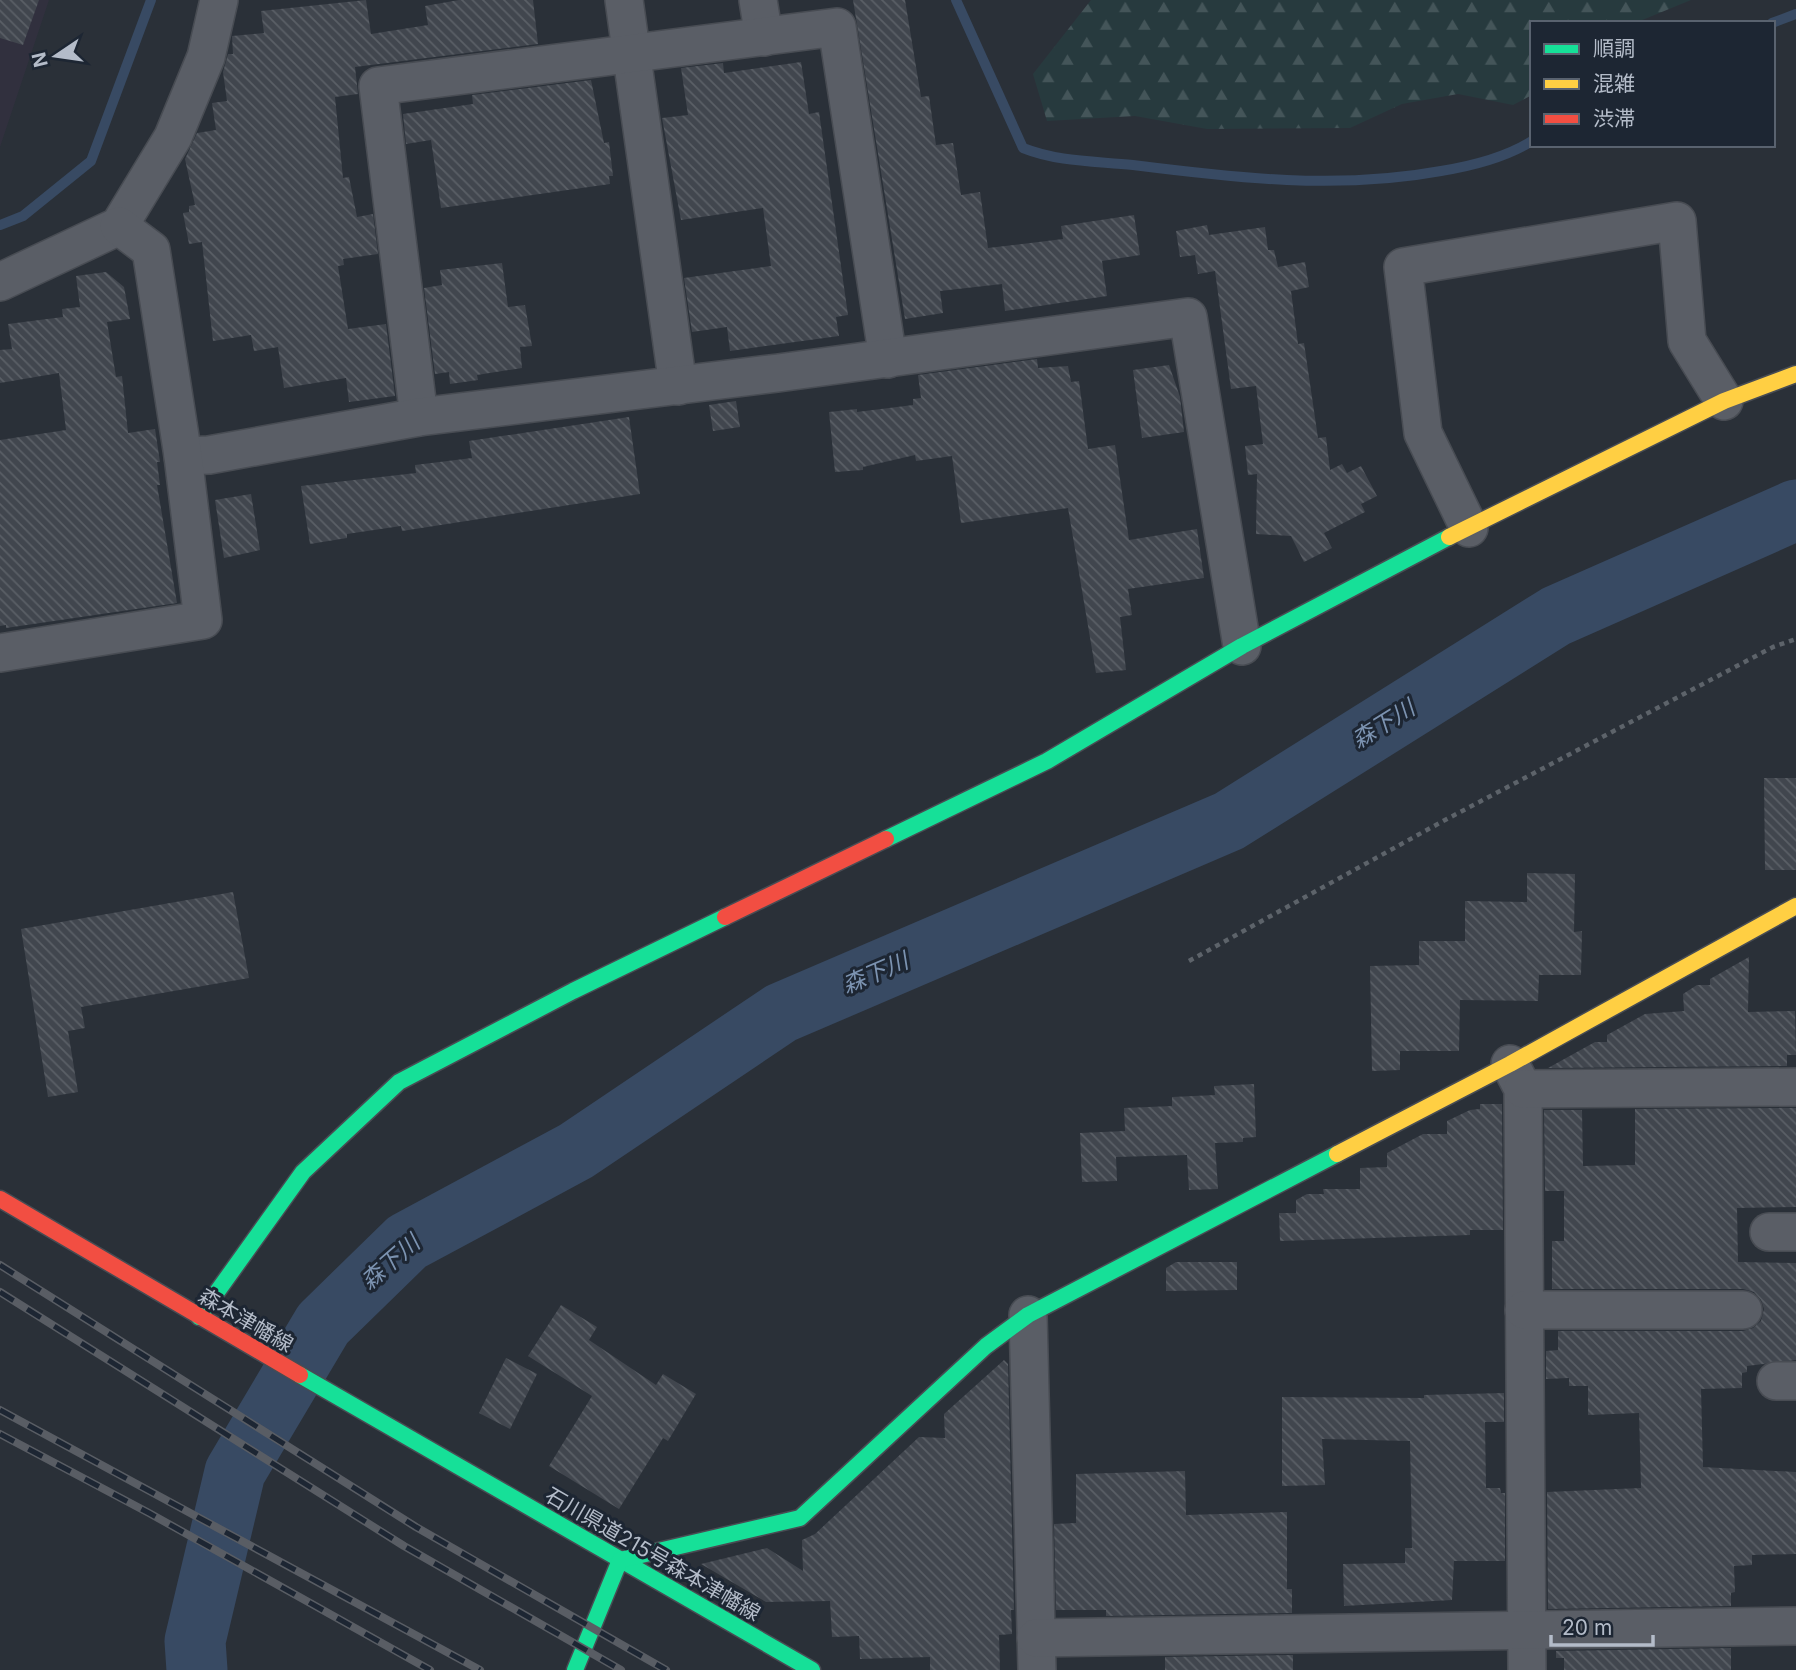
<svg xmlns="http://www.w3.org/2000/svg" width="1796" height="1670" font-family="Inter,'Noto Sans JP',sans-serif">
  <defs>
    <pattern id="forest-firs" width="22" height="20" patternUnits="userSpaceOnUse" patternTransform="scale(1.75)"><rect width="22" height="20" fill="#273a3e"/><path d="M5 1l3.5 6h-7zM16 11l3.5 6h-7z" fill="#445559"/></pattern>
    <pattern id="building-back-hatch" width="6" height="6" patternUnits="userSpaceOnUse" patternTransform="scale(1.75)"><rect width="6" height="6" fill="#41464e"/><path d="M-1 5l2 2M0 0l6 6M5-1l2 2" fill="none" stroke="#5a5f66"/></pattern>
  </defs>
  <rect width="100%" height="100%" fill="#2a3038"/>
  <!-- medical -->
  <polygon fill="#31303e" points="0,0 49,0 0,147"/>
  <!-- forest -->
  <polygon fill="url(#forest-firs)" points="1091,0 1691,0 1635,23 1532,23 1532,95 1513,105 1458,94 1402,104 1350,128 1207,129 1135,116 1047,121 1033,74"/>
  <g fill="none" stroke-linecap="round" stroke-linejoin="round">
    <!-- stream -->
    <g stroke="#384a63" stroke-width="10">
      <path d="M956,0L1023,148C1058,162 1095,161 1133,165C1236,178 1338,190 1441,171C1472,166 1505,158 1532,141"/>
      <polyline points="1772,23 1796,14"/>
      <polyline points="0,225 23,216 91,161 151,0"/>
    </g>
    <!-- river -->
    <polyline stroke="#384a63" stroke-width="61" points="197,1670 195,1641 235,1472 323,1324 407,1242 576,1151 781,1013 1229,821 1556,616 1796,510"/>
  </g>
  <!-- building -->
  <g fill="url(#building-back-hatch)">
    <polygon points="0,0 39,0 23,45 0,38"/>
    <polygon points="366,0 371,34 428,25 425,6 459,0 533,0 538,44 355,67 358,94 335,97 343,178 349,177 357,217 373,214 378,254 343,259 344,265 338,266 348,329 386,324 395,396 349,402 346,378 284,388 278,347 254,351 251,335 213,341 202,242 189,244 183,213 189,212 189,206 195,205 185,159 197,133 216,130 212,103 227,101 223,72 228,54 233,54 232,36 264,33 261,11"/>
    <polygon points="853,0 905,0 921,97 929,96 936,145 953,143 961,195 980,192 988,248 1063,239 1061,226 1134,215 1140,255 1102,261 1107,296 1005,311 1002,284 940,291 943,313 905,319"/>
    <polygon points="801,62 809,114 819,112 848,315 836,317 839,336 730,351 727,327 692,332 684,278 771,266 763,208 681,220 662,118 688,115 681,68 723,63 724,73"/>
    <polygon points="591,80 604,143 609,142 613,176 609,176 610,184 441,208 431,140 406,144 403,114 473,104 472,95"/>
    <polygon points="1207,225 1209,235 1265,227 1268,250 1274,250 1278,267 1305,262 1309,287 1291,291 1298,344 1304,343 1318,438 1326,437 1330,470 1342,464 1347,473 1361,466 1377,496 1361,504 1365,512 1324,533 1332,548 1304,562 1291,536 1256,534 1257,474 1248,475 1245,446 1263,444 1256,386 1231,389 1215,271 1198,274 1195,255 1180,257 1176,231"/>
    <polygon points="502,263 508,307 525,305 532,346 520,347 522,368 477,375 478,380 450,384 449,372 435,374 424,288 442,285 440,270"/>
    <polygon points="106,272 124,287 130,319 107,322 116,377 122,376 128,433 155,429 160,462 157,462 160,485 157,485 177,603 6,628 6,625 0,626 0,440 66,430 59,373 0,383 0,350 12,349 8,324 63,317 62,309 80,307 76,276"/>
    <polygon points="1037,359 1038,368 1068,366 1071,382 1079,381 1088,449 1115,445 1129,540 1197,529 1204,578 1128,589 1132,615 1120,617 1126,670 1096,673 1068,508 961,523 952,456 916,461 915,455 863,467 863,470 835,472 829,412 857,409 857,412 913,405 913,399 921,398 918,375"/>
    <polygon points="1169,365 1180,397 1184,432 1142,438 1133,370"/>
    <polygon points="736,401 740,427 713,431 709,405"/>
    <polygon points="629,417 640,494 402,531 401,526 347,534 347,538 310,544 301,486 416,473 415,465 472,458 469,441"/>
    <polygon points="251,494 260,550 224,558 215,500"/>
    <polygon points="1764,778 1796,778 1796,870 1765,870"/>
    <polygon points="1527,873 1575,874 1574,932 1582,931 1581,975 1539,975 1538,1001 1460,1000 1459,1051 1400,1051 1400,1070 1372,1071 1370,966 1419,965 1419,941 1465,941 1465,901 1527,902"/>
    <polygon points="233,892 249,978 81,1007 85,1028 68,1031 78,1092 48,1097 21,929"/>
    <polygon points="1749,957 1748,1012 1795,1011 1796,1055 1787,1055 1787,1066 1548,1068 1595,1042 1607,1042 1607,1035 1645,1014 1684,1011 1683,994 1697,985 1710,985 1710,979"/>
    <polygon points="1254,1084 1256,1137 1243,1138 1243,1142 1215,1143 1218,1189 1189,1190 1187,1155 1116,1157 1117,1181 1082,1182 1080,1133 1125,1131 1124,1108 1172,1106 1172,1097 1215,1095 1214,1086"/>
    <polygon points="1480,1104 1502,1104 1503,1230 1470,1230 1470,1235 1280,1241 1279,1213 1296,1213 1296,1200 1307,1194 1324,1194 1323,1189 1360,1189 1360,1168 1387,1167 1387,1153 1423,1134 1447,1134 1447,1121 1470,1110 1480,1109"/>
    <polygon points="1796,1108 1796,1207 1737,1208 1738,1262 1796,1263 1796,1360 1747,1366 1747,1372 1742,1373 1742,1388 1701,1389 1703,1467 1796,1472 1796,1554 1752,1555 1752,1565 1734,1566 1735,1592 1731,1593 1731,1606 1548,1609 1547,1492 1641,1488 1639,1413 1588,1415 1588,1386 1569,1386 1569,1378 1546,1379 1546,1351 1558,1350 1558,1331 1743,1331 1753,1328 1761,1321 1764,1309 1761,1300 1754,1292 1743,1289 1552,1289 1552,1241 1564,1241 1564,1191 1545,1191 1544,1110 1582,1110 1583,1166 1635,1165 1635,1109"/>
    <polygon points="1176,1262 1237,1262 1237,1290 1166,1291 1166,1268"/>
    <polygon points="561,1305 597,1327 589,1340 656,1385 663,1374 696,1394 668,1441 663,1438 619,1509 549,1466 592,1396 528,1356"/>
    <polygon points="506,1358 537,1374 510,1429 479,1413"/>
    <polygon points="1004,1360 1008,1364 1014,1610 1011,1610 1012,1634 999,1635 1000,1670 930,1670 930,1657 860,1659 859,1636 832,1637 830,1601 766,1602 701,1564 767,1548 803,1571 802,1540 815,1534 919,1437 945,1438 944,1414"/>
    <polygon points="1504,1393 1504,1422 1485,1422 1486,1488 1500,1488 1501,1493 1505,1493 1505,1561 1454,1561 1452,1600 1344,1606 1343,1564 1405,1563 1405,1548 1412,1548 1410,1441 1322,1439 1325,1485 1282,1486 1282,1397 1424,1398 1424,1395"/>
    <polygon points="1185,1471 1186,1515 1287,1512 1287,1589 1292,1589 1292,1613 1106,1616 1106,1610 1056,1610 1054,1524 1076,1523 1076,1474"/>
    <polygon points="1731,1648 1731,1670 1564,1670 1564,1658 1556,1658 1556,1651"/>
    <polygon points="1293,1655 1293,1670 1165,1670 1165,1657"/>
  </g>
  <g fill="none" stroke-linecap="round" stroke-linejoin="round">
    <defs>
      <g id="street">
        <polyline points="624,0 678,386"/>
        <polyline points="758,0 764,37"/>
        <polyline points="0,282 119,226 173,137 206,57 219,0"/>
        <polyline points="419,417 378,86 837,27 888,359"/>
        <polyline points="183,456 209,455 419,417 778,373 1188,317 1242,646"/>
        <polyline points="1469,528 1423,433 1403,267 1677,221 1687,341 1724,401"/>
        <polyline points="0,653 203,620 183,456 151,250 119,226"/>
        <polyline points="1510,1064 1523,1089 1527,1670"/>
        <polyline points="1523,1089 1796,1087"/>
        <polyline points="1769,1232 1796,1232"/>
        <polyline points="1524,1310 1743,1310"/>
        <polyline points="1028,1315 1037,1670"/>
        <polyline points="1776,1381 1796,1381"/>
        <polyline points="1036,1638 1796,1626"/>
      </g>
      <g id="fast">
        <polyline points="886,839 1047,761 1242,646 1449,537"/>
        <polyline points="199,1317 303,1172 399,1082 573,991 725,917"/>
        <polyline points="300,1375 812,1670"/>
        <polyline points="575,1670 620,1560 800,1518 986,1346 1028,1315 1337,1154"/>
      </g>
      <g id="slow">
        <polyline points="1449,537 1724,401 1796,374"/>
        <polyline points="1337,1154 1510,1064 1796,906"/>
      </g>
      <g id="jam">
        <polyline points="725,917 886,839"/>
        <polyline points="0,1199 300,1375"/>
      </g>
    </defs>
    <!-- street casing -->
    <use href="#street" stroke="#484c53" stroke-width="40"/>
    <!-- fast casing -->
    <use href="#fast" stroke="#484c53" stroke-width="19"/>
    <!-- slow casing -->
    <use href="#slow" stroke="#484c53" stroke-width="19"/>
    <!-- jam casing -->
    <use href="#jam" stroke="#484c53" stroke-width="19"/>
    <!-- path -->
    <polyline stroke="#5d636a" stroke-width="4.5" stroke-dasharray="5 5" stroke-linecap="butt" points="1189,961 1445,820 1773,647 1796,639"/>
    <!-- street -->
    <use href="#street" stroke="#5a5e66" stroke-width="37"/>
    <!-- fast -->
    <use href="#fast" stroke="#16e098" stroke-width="16"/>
    <!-- slow -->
    <use href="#slow" stroke="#ffcf43" stroke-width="16"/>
    <!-- jam -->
    <use href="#jam" stroke="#f24e42" stroke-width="16"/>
    <defs>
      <g id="rail">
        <polyline points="0,1265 416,1527 666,1670"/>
        <polyline points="0,1292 404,1546 621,1670"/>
        <polyline points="0,1410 480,1670"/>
        <polyline points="0,1434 149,1513 430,1670"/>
      </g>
    </defs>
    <!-- rail casing -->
    <use href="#rail" stroke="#595d64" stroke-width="8"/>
    <!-- rail -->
    <use href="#rail" stroke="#1d2633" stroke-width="5" stroke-dasharray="16" stroke-linecap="butt"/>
  </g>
  <g text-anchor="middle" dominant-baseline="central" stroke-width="6" stroke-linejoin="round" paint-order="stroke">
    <!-- street labels -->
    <g font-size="21" fill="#b4bcc9" stroke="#1d2633">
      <text transform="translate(246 1320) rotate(30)">森本津幡線</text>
      <text transform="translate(653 1554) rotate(30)">石川県道215号森本津幡線</text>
    </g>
    <!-- water labels -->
    <g font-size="23" font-style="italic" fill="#7c93b1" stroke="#1d2633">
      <text transform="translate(1383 724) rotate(-32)">森下川</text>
      <text transform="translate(875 973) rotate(-23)">森下川</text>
      <text transform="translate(390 1262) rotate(-41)">森下川</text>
    </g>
  </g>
  <!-- legend -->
  <rect x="1530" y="21" width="245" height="126" fill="#1d2633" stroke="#59626f" stroke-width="2"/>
  <rect x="1544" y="44" width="35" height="10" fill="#16e098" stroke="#59626f" stroke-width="2"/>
  <text x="1593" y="56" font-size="21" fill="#b4bcc9">順調</text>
  <rect x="1544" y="79" width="35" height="10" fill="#ffcf43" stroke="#59626f" stroke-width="2"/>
  <text x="1593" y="91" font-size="21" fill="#b4bcc9">混雑</text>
  <rect x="1544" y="114" width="35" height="10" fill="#f24e42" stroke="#59626f" stroke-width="2"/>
  <text x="1593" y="126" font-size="21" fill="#b4bcc9">渋滞</text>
  <!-- north arrow -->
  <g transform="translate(56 56) rotate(257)" stroke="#1d2633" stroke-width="5" paint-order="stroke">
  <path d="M0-5L12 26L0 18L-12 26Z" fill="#b4bcc9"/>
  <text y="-10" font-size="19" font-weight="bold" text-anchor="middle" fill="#b4bcc9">N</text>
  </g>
  <!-- scale -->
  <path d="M1551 1635v10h102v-10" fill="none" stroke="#b4bcc9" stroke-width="3.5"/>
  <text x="1562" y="1635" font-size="21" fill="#b4bcc9" stroke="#1d2633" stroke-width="5" paint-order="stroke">20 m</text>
</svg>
